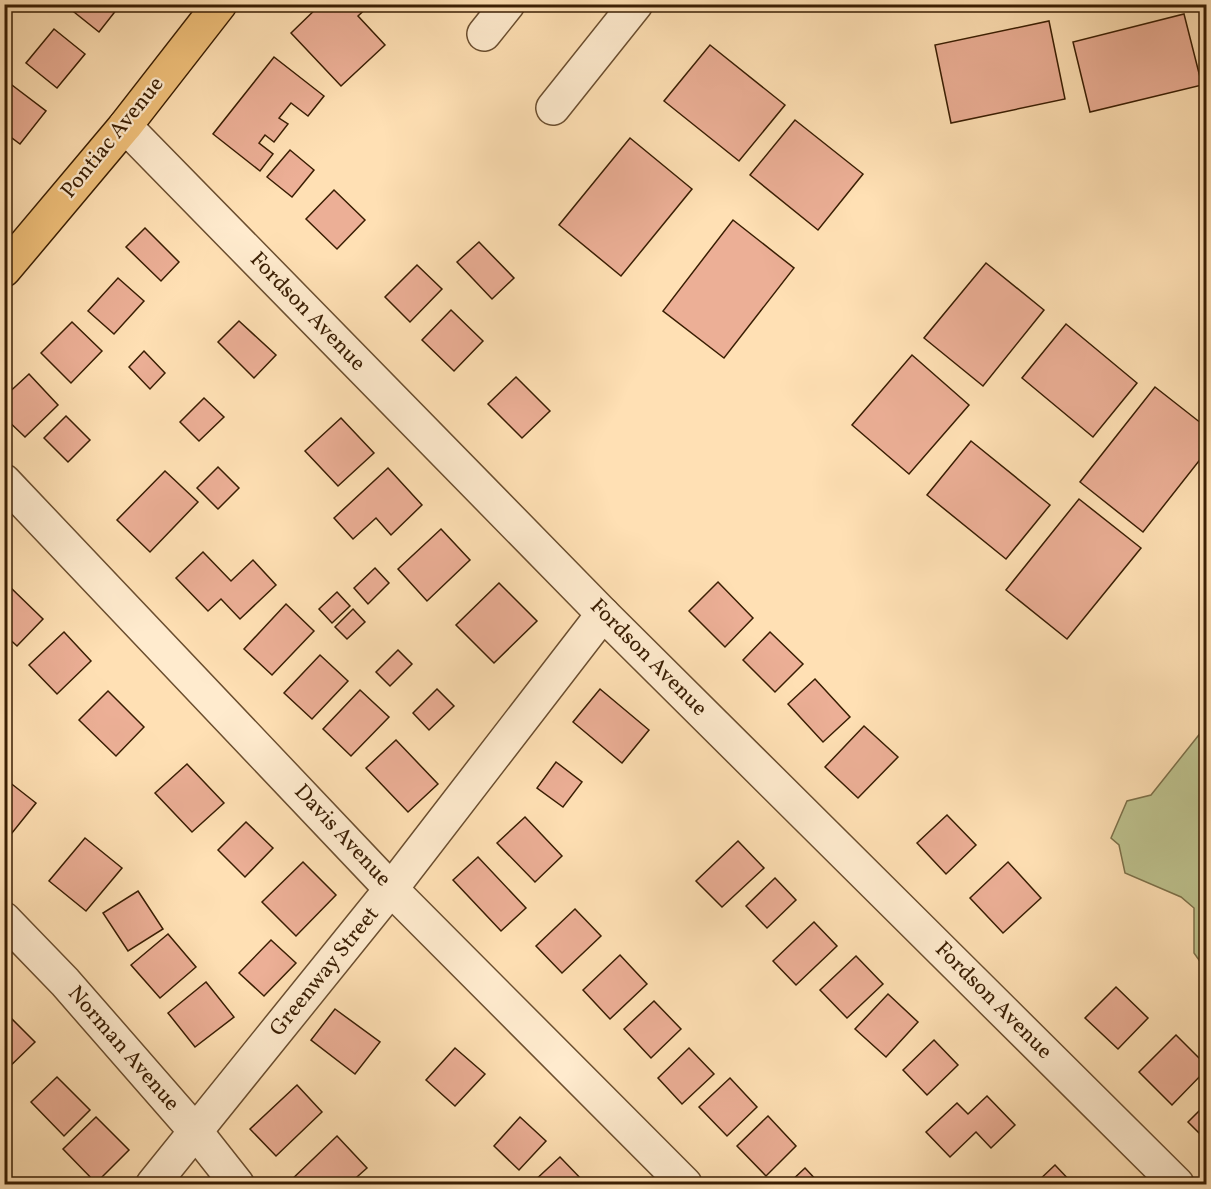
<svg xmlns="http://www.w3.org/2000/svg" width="1211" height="1189" font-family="Vollkorn,serif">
  <rect width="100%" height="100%" fill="#ffe0b4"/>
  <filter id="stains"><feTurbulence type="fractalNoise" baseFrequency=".00333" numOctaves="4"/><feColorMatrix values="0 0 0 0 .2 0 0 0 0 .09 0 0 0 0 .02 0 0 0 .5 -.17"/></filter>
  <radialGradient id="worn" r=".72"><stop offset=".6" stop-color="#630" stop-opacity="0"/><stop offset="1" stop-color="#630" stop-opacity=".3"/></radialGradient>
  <!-- green -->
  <polygon fill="#bec38f" stroke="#7c7049" stroke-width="1.5" points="1206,726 1206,970 1194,953 1194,908 1181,897 1125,873 1119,845 1111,838 1127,801 1151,795"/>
  <!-- building -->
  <g fill="#ecaf96" stroke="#3a1e03" stroke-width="1.5">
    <polygon points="64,4 121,4 99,32"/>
    <polygon points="321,4 371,4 358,16 385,45 341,86 291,33"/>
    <polygon points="1184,14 1202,85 1090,112 1073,42"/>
    <polygon points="1049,21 1065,99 951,123 935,45"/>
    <polygon points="54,29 85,54 57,88 26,63"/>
    <polygon points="710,45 785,105 739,161 664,101"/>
    <polygon points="274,57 324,96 308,116 291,103 279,118 288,124 274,142 265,135 259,143 273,154 260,171 213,134"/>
    <polygon points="4,79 46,111 20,144 4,132"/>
    <polygon points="795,120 863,174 818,230 750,175"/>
    <polygon points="630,138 692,189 621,276 559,225"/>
    <polygon points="290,150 314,170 292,197 267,177"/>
    <polygon points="334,190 365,220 337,249 306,219"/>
    <polygon points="733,220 794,268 724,358 663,311"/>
    <polygon points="145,228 179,262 161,281 126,247"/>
    <polygon points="479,242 514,278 492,299 457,262"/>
    <polygon points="986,263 1044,310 983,386 924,338"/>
    <polygon points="417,265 442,289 410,322 385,297"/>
    <polygon points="118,278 144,301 114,334 88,311"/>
    <polygon points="451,310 483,341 454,371 422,340"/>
    <polygon points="239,321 276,355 254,378 218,342"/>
    <polygon points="72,322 102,351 71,383 41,353"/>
    <polygon points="1066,324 1137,383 1093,437 1022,378"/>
    <polygon points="144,351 165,373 150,389 129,367"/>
    <polygon points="912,355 969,405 909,474 852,425"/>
    <polygon points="29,374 58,405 25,437 4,417 4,397"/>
    <polygon points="516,377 550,411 522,438 488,404"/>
    <polygon points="1155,387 1206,427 1206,452 1143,532 1080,482"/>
    <polygon points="204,398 224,417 199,441 180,422"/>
    <polygon points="66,416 90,440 68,462 44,438"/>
    <polygon points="341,418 374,453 338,486 305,451"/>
    <polygon points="971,441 1050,505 1006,559 927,495"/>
    <polygon points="218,467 239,488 218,509 197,488"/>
    <polygon points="388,468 422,505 391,535 376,518 353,539 334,518"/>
    <polygon points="165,471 198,502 150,552 117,520"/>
    <polygon points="1079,499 1141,548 1067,639 1006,590"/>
    <polygon points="441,529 470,560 427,601 398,569"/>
    <polygon points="203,552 231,581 253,560 276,585 240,619 221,599 208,611 176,578"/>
    <polygon points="375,568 389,583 368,604 354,588"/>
    <polygon points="718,582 753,618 725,647 689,611"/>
    <polygon points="499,583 537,621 494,663 456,625"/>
    <polygon points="10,587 43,619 17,646 4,634 4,593"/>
    <polygon points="337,592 350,606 332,623 319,609"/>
    <polygon points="286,604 314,631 272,675 244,649"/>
    <polygon points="353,609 365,622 347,639 335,627"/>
    <polygon points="64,632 91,661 57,694 29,665"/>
    <polygon points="770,632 803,664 775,692 743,660"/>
    <polygon points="398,650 412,664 390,686 376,672"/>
    <polygon points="320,655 348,681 312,719 284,693"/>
    <polygon points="815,679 850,717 823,742 788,704"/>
    <polygon points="437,689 454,706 429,730 413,713"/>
    <polygon points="600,689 649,730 622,763 573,722"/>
    <polygon points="360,690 389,717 351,756 323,729"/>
    <polygon points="108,691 144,727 116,756 79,720"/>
    <polygon points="864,726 898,757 858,798 825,767"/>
    <polygon points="396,740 438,784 408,812 366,768"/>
    <polygon points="556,762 582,782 563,807 537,788"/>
    <polygon points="187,764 224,803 192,832 155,793"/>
    <polygon points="4,778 36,803 12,833 4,826"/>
    <polygon points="947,815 976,845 946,874 917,843"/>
    <polygon points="525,817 562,856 535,882 497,843"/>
    <polygon points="246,822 273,848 245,877 218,850"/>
    <polygon points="85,838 122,868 86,911 49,881"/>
    <polygon points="738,841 764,868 722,907 696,881"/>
    <polygon points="478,857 526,908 501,931 453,880"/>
    <polygon points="303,862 336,895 296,936 262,902"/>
    <polygon points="1008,862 1041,898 1003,933 970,898"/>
    <polygon points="775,878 796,900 767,928 746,906"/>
    <polygon points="138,891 163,929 128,951 103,913"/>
    <polygon points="575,909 601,936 562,973 536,946"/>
    <polygon points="814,922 837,946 796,985 773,961"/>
    <polygon points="168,934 196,967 160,998 131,965"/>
    <polygon points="271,940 296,963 264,996 239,973"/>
    <polygon points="620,955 647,984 610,1019 583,990"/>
    <polygon points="856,956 883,984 847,1018 820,990"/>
    <polygon points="206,982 234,1017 195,1047 168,1013"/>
    <polygon points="1116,987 1148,1018 1118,1049 1085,1018"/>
    <polygon points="888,994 918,1022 886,1057 855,1029"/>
    <polygon points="654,1001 681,1029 651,1058 624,1029"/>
    <polygon points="335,1009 380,1042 355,1074 311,1040"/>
    <polygon points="4,1011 35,1042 4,1072"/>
    <polygon points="1176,1035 1206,1065 1206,1070 1172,1105 1139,1072"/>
    <polygon points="934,1040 958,1065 927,1095 903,1070"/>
    <polygon points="455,1048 485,1074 455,1106 426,1080"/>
    <polygon points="689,1048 714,1074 682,1104 658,1078"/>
    <polygon points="57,1077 90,1110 64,1136 31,1102"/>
    <polygon points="730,1078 757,1107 727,1136 699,1107"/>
    <polygon points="297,1085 322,1112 276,1156 250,1129"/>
    <polygon points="987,1096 1015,1125 991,1148 976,1132 950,1157 926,1132 957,1103 968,1114"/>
    <polygon points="1206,1104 1206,1140 1188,1122"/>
    <polygon points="768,1116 796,1146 766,1176 737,1146"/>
    <polygon points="96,1117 129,1150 96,1183 63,1149"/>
    <polygon points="520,1117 546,1141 519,1170 494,1146"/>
    <polygon points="337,1136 367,1168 349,1184 287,1184"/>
    <polygon points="560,1157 586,1184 531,1184"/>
    <polygon points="1055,1165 1073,1184 1035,1184"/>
    <polygon points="805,1168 820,1184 788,1184"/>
  </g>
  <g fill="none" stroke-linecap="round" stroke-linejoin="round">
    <defs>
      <g id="minor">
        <polyline points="484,34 508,4"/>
        <polyline points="553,108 636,4"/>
        <polyline points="125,126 603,614 1177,1184"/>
        <polyline points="4,481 391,889 685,1184"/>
        <polyline points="4,919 65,982 196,1132 237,1184"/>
        <polyline points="153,1184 391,889 603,614"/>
      </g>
      <polyline id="major" points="4,270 125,126 220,4"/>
    </defs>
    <!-- minor casing -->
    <use href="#minor" stroke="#6b4e2f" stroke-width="36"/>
    <!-- major casing -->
    <use href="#major" stroke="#3a1e03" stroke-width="36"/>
    <!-- minor -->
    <use href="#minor" stroke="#ffebce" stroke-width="33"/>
    <!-- major -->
    <use href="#major" stroke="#f0c07a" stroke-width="33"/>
  </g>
  <g text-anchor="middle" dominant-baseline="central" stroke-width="4.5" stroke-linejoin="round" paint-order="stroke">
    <!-- street labels -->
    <g font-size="22" fill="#3a1e03" stroke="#ffebce">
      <text transform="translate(113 138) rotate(-51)">Pontiac Avenue</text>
      <text transform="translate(307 312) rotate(46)">Fordson Avenue</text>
      <text transform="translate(648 658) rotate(45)">Fordson Avenue</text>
      <text transform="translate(342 836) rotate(47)">Davis Avenue</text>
      <text transform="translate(325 972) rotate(-51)">Greenway Street</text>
      <text transform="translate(993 1001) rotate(45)">Fordson Avenue</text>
      <text transform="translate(123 1049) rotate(49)">Norman Avenue</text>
    </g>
  </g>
  <!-- margin -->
  <rect width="1211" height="1189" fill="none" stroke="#ffe0b4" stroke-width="24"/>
  <rect x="6" y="6" width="1199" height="1177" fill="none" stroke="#3a1e03" stroke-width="3"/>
  <rect x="12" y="12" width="1187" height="1165" fill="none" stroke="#3a1e03" stroke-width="1.5"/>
  <rect width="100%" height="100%" filter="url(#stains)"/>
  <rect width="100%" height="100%" fill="url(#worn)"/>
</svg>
